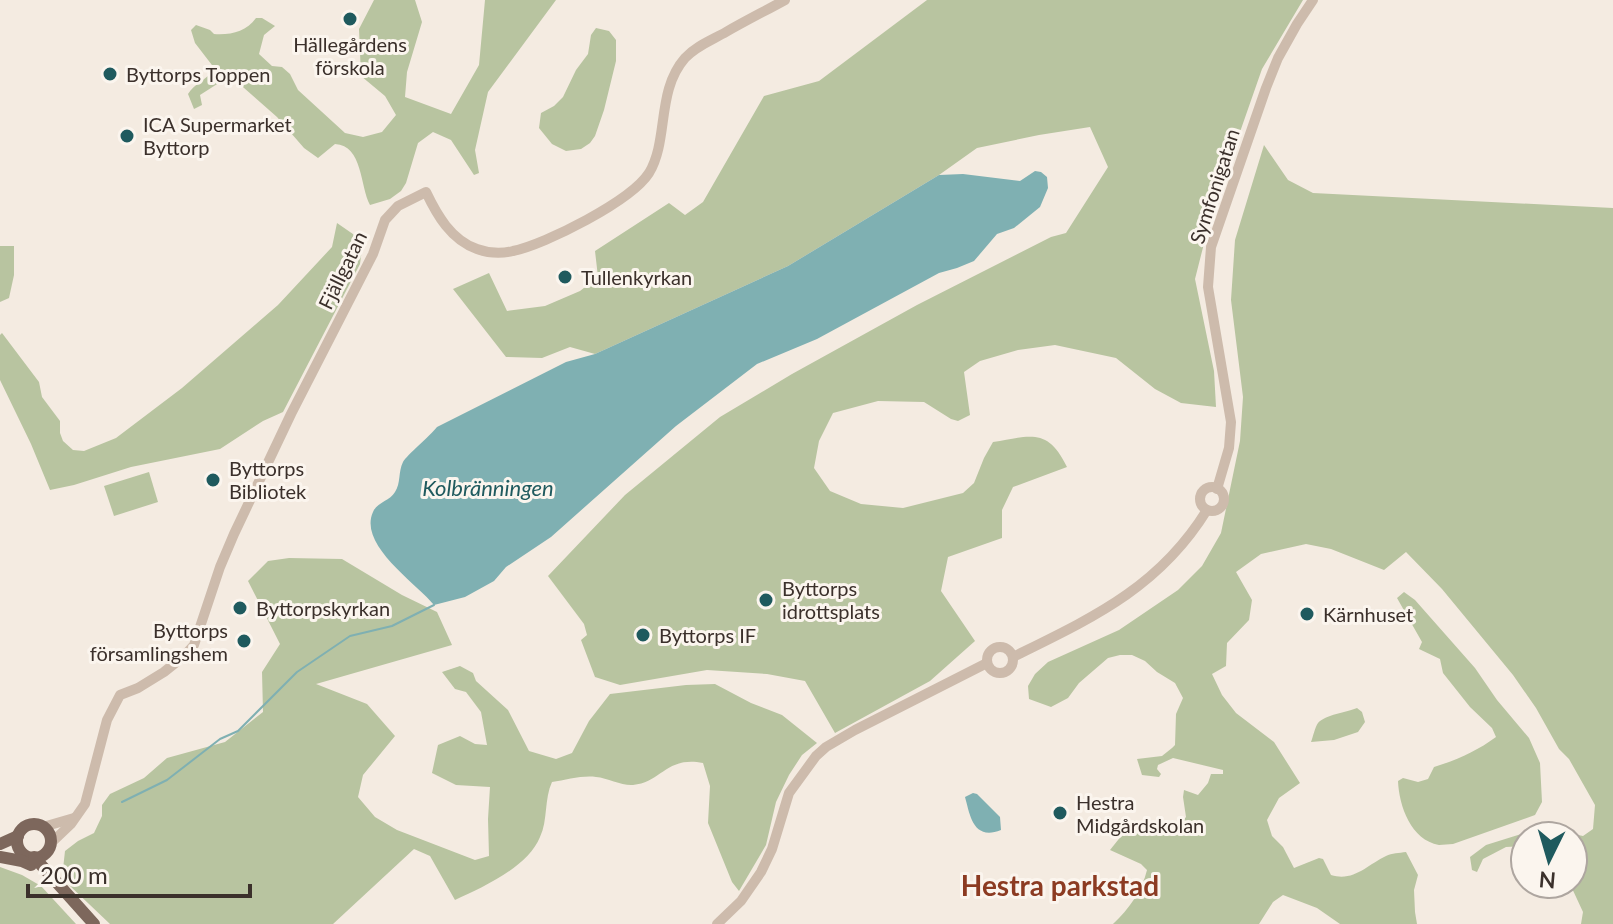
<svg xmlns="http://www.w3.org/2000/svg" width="1613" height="924" font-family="Lato,sans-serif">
  <rect width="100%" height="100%" fill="#f4ebe1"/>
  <!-- green -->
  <g fill="#b8c4a0">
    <path d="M374,0H415L422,22L407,72L405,97L451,114L479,65L485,0H556L488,92L475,150L479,173L474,175L451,140L433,132L418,143L406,183L401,191L390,199L370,205C360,187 363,145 335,144L318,158L304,148L277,117L235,80L225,79L200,95L202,105L194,109L188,94C194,84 207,79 215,69L195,43L191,30L196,25L210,30L214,34C231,35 246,32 256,18H262L275,26L264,35L259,54L272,66L282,67L290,74L298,90L345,133L363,137L382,132L396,115L385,96L361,76L359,29Z"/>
    <path d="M927,0H1303L1262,69L1212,212L1195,279L1214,371L1216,407L1181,403L1155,389L1116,358L1055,345L1018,350L980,361L964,372L970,415L958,421L951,419L924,402L878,401L833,413L819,441L814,468L830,491L861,504L903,508L963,493L974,483L984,458L993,442C1030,436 1048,427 1067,467L1013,487L1002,510V538L948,557L941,591L975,641L930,681L835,733L805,681L767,674L707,670L620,685L595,677L581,640L587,635L584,624L548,576L625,495L720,417L792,374L917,305L1051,237L1066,233L1108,167L1090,127L1039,135L977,148L939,175L788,266L595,354L570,347L542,358L506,357L453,289L489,273L507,311L545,306L580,291L598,277L595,251L669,203L685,215L703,202L764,96L819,81Z"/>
    <polygon points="596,28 609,31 616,40 616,61 604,110 595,136 590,143 581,149 566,151 552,144 539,128 541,113 554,106 563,97 576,70 588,54 591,35"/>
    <path d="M1264,145L1288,180L1313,193L1613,208V924H1581L1583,912L1570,884H1573V836H1525V846L1506,847L1483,859L1477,872L1472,870L1470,857L1486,845L1534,830L1550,829L1583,836L1593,829L1595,805L1569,759L1559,749L1536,708L1513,675L1442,589L1406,552L1384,570L1331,549L1306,544L1261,554L1236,572L1252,600L1249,620L1227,643L1226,666L1212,674L1222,695L1236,713L1274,742L1300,783L1279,798L1267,820L1272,836L1283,847L1294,868L1319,858L1323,859L1331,875C1354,882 1367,865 1386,856C1392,853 1399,853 1406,852L1418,875L1414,890L1415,912L1417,924H1340L1317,908L1283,895L1273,902L1259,924H1113C1129,909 1142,891 1147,870L1141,864L1110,850L1134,820C1149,823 1175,833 1186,817L1183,797L1184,790L1198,795L1208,783L1211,774H1223V770L1173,758L1158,765L1157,769L1161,774L1159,777L1142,775L1137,759L1162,756L1172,748L1175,745L1176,714L1183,698L1175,683L1157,672L1145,661L1132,655H1120L1108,658L1079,683L1068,698L1051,707L1029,699L1028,686L1035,674L1048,662L1119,630L1178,590L1202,566L1221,533L1240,441L1243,397L1231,300L1235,240Z"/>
    <polygon points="337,223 363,241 360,264 283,412 263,421 220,449 131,467 74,485 50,490 31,444 0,380 0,335 2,333 39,382 42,397 60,421 60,433 63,441 73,450 84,451 116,438 182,388 278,305 332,247"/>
    <polygon points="0,246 14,246 14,275 9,298 0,302"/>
    <polygon points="149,472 158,502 114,516 104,486"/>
    <path d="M289,558L342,559L402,595L437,612L452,645L316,684L367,704L395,736L363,775L358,797L375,817L397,830L475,860L489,856L488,819L490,787L456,785L432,773L438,745L460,736L475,744L487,745L481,712L466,692L455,689L442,672L460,666L473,673L476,681L508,710L529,751L556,759L572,753L589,721L610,694L686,685L715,684L751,703L782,715L817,743L802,755L789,775L776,802L766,845L739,891L732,882L708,823L710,786L703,763C666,756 662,782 633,785C622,786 608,778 596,777C583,775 566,780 552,782C544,799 548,820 540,837C528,867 483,887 455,900L430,856L414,849L333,924H110L69,885L63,869L65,851L78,841L94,833L102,816V805L110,794L144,778L167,758L225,742L263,712L262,672L280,644L248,581L268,561Z"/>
    <path d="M1404,592L1415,600L1475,668L1497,700L1529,738L1540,763L1542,802L1535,815L1453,844C1448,844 1444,845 1439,845C1411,840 1399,806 1398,781L1403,778L1418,782L1428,779L1434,767C1457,760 1477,751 1496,737L1492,728L1470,707L1443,673L1440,659L1419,649L1422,642L1397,598Z"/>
    <path d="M1357,708L1362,712L1365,722L1358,732L1334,740L1311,742C1313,737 1315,727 1318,723C1325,715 1347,712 1357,708Z"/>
    <polygon points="0,867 22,875 41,886 76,924 0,924"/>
  </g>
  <!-- water -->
  <g fill="#7fb0b2">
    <path d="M1035,171L1041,172L1047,177L1048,188L1040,207L1014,228L997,234L974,261L957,268L939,273L817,339L757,364L676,426L551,537L506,567L494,581L465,597L434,605C416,583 358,545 373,512C377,502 390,501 395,492C401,483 398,472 403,462C407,455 430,436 437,427L566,362L595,354L788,266L939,175L963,174L1020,181Z"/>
    <path d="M973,793L977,794L1000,817L1001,830C973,841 970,815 965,797Z"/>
  </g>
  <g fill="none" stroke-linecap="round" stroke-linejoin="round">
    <!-- stream -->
    <polyline stroke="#7fb0b2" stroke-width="2" points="122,802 167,780 220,739 238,731 297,672 350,636 392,626 434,605"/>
    <!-- minor -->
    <g stroke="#cdbbac" stroke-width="10">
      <circle cx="1212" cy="499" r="12"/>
      <polyline points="1217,489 1229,448 1231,422 1208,287 1211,247 1266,88 1278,58 1297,24 1313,0"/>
      <circle cx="1000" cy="660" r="13"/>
      <path d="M1013,657C1092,618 1159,588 1207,510"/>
      <polyline points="43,827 74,818"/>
      <path d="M50,844L71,824L85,804L107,720L120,695L138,688L164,672L184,656L194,645L220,567L234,534L291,414L373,254L385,220L398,206L426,192C437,215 451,240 477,249C488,253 501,254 513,251C546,244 631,201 649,173C669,140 656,91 685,58C696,46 712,40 726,32C745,21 765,11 785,0"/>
      <polyline points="717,924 741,901 761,872 772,849 789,793 816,756 826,747 855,730 987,663"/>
    </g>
    <!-- major -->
    <g stroke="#7d675c" stroke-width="12">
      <circle cx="34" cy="841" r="17"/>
      <polyline points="0,844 18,836"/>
      <polyline points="0,857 22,861 31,865"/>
      <polyline points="34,857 94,924"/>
    </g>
  </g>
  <!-- markers -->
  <g fill="#1f5a5e" stroke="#fbf5ee" stroke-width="3">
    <circle cx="350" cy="19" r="8"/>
    <circle cx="110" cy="74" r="8"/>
    <circle cx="127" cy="136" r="8"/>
    <circle cx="565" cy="277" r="8"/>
    <circle cx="213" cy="480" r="8"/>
    <circle cx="766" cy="600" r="8"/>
    <circle cx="240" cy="608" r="8"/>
    <circle cx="1307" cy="614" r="8"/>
    <circle cx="643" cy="635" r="8"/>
    <circle cx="244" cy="641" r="8"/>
    <circle cx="1060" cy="813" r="8"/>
  </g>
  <g text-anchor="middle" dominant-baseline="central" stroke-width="6" stroke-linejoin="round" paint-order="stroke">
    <!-- poi labels -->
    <g font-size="20" fill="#3b302b" stroke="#fbf5ee" text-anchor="start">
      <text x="350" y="44" text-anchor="middle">Hällegårdens<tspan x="350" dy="23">förskola</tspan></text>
      <text x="126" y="74">Byttorps Toppen</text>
      <text x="143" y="124">ICA Supermarket<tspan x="143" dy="23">Byttorp</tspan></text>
      <text x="581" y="277">Tullenkyrkan</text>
      <text x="229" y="468">Byttorps<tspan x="229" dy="23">Bibliotek</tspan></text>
      <text x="782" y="588">Byttorps<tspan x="782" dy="23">idrottsplats</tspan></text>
      <text x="256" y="608">Byttorpskyrkan</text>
      <text x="1323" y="614">Kärnhuset</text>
      <text x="228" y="630" text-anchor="end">Byttorps<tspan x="228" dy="23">församlingshem</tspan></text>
      <text x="659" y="635">Byttorps IF</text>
      <text x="1076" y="802">Hestra<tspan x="1076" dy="23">Midgårdskolan</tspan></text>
    </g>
    <!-- street labels -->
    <g font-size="20" fill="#3b302b" stroke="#fbf5ee">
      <text transform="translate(1214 186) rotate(-72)">Symfonigatan</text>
      <text transform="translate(342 270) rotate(-64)">Fjällgatan</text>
    </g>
    <!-- water labels -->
    <g font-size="22" font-style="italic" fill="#1f5a5e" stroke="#fbf5ee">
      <text x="488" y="487">Kolbränningen</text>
    </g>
    <!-- district labels -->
    <g font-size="28" font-weight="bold" fill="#8c3b22" stroke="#fbf5ee">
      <text x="1060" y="885">Hestra parkstad</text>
    </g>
  </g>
  <!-- north arrow -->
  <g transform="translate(1549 860) rotate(185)"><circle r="38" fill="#fbf5ee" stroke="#aea6a0" stroke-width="2"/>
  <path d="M0-6L14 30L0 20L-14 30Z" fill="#1f5a5e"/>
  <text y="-12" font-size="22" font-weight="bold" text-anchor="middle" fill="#3b302b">N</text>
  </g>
  <!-- scale -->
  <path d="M28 884v12h222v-12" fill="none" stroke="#3b302b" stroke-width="4"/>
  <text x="40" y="884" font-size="24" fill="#3b302b" stroke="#fbf5ee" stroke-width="6" paint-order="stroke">200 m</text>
</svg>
